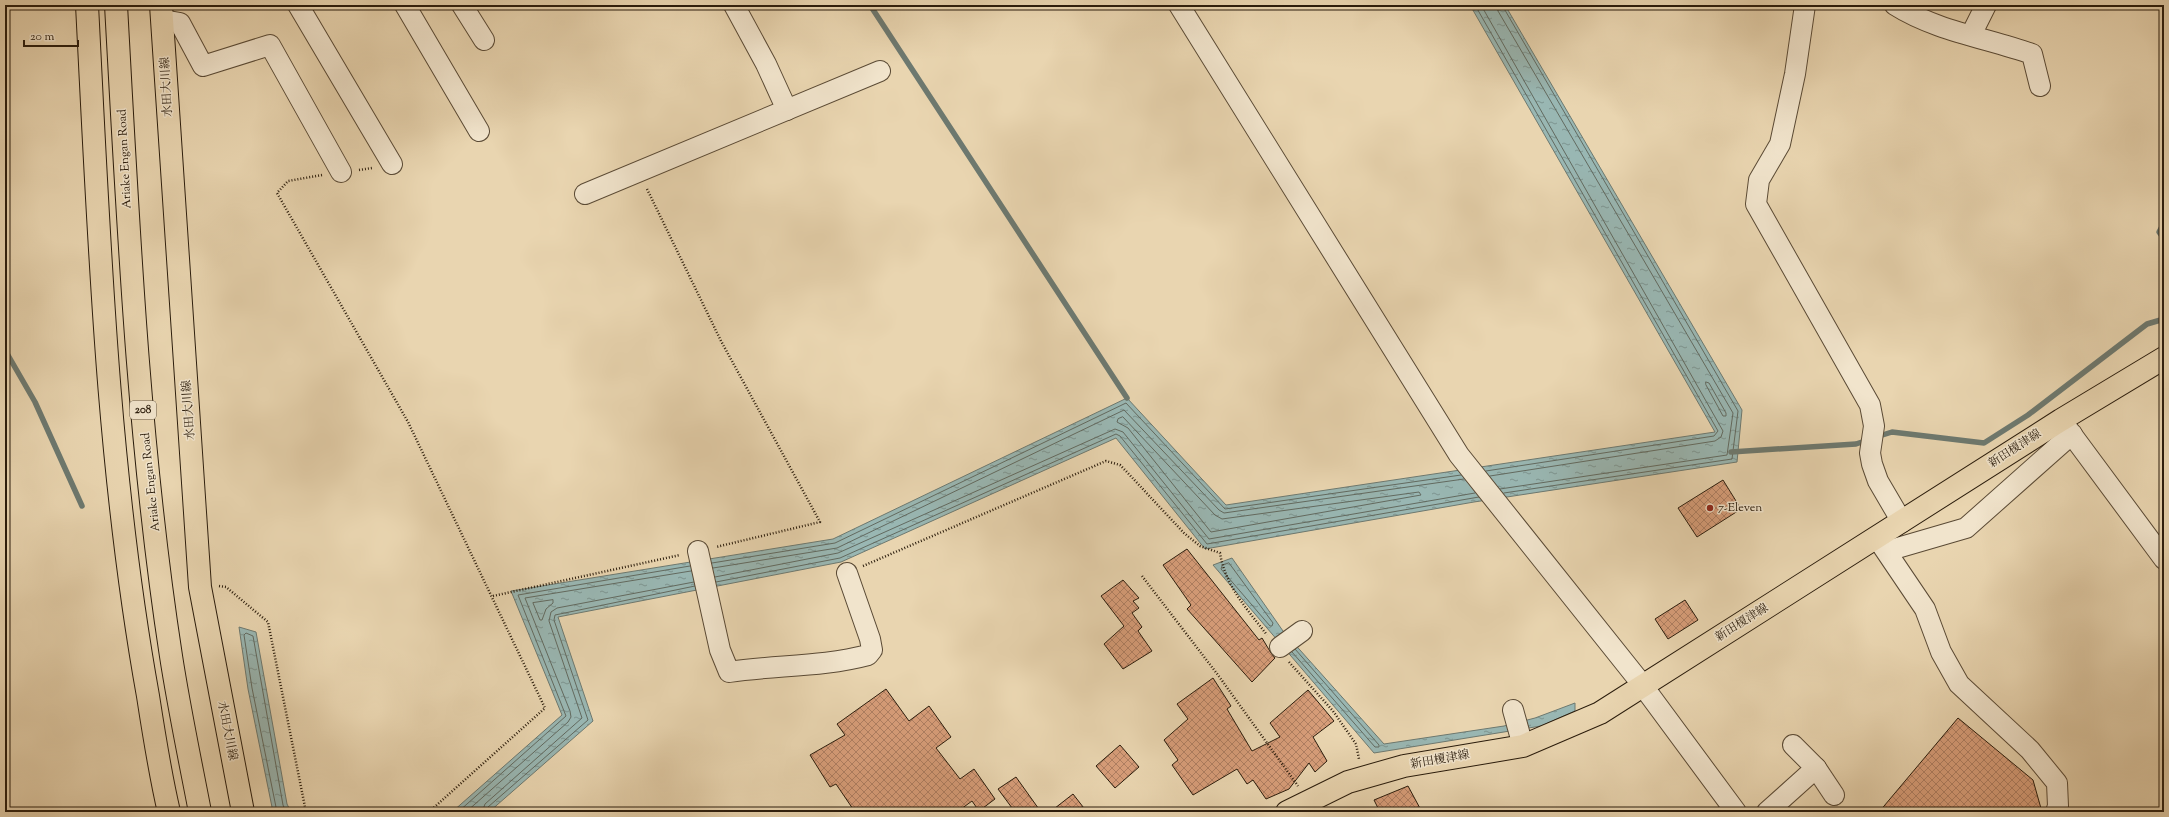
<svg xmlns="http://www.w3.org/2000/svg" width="2169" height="817" font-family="'Sorts Mill Goudy','Noto Serif JP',serif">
  <defs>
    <pattern id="water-ripples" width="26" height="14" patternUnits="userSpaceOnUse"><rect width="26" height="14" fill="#99b7b3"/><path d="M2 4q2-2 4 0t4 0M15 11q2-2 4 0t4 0" fill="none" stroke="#7d9490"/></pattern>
    <pattern id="building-cross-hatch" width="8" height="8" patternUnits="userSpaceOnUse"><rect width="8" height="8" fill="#d79d79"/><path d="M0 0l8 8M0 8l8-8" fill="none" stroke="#af7f62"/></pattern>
  </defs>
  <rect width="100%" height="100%" fill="#e9d5b0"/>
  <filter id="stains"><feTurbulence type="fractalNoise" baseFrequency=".005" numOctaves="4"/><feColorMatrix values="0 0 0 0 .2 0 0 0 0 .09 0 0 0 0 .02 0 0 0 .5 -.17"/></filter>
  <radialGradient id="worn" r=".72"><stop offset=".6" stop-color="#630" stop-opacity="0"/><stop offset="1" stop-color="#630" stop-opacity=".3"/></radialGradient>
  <!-- water -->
  <g fill="url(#water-ripples)" stroke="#6d7970">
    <polygon points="1470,5 1505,5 1742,410 1737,462 1474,502 1205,549 1116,438 841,562 558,617 593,721 489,812 452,812 562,715 511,591 833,539 1127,398 1226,505 1715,432"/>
    <polygon points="1232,558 1283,631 1384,744 1504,726 1535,718 1575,703 1575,711 1541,726 1374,753 1213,565"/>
    <polygon points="239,627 256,632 287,804 291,812 273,812 248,689"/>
  </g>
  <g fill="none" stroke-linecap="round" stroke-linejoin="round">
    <!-- shore -->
    <g stroke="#626a60" stroke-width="1">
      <polyline points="1475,5 1718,431 1714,436 1486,471"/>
      <polyline points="1481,5 1723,431 1721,437 1715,441 1490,476"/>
      <polyline points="1497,5 1498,11 1733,413 1727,455 1500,489"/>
      <polyline points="1502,5 1738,411 1732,459 1504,493"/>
      <polygon points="1706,382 1709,383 1726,413 1726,416 1723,416 1706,385"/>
      <polygon points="1123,417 1215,515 1222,519 1419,492 1421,495 1211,532 1128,428 1117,422 1118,419"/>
      <polyline points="712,563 835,543 1126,403 1225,509 1461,475"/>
      <polygon points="1229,563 1273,623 1272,626 1270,626 1221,569 1222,566"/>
      <polyline points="713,568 837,548 1124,410 1219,510 1224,513 1464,479"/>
      <polyline points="715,577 838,553 1115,429 1123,432 1209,539 1475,493"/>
      <polyline points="716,582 840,558 1116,434 1120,436 1207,544 1479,497"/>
      <polygon points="553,600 553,603 546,609 542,620 540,620 533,603"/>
      <polyline points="1292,652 1375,747 1379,747 1379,745 1295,649"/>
      <polyline points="277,812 252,688 244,635 246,633 253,636 283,805 286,812"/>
      <polyline points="458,812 566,716 518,595 690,566"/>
      <polyline points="466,812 568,722 571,717 570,711 525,598 691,571"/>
      <polyline points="482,812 485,804 582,718 549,621 551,612 557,608 694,582"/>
      <polyline points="487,812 488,807 588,720 554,620 555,615 695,586"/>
    </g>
    <!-- stream -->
    <g stroke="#6d7970" stroke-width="5.5">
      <polyline points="870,5 1127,398"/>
      <polyline points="2164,223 2159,232 2164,239"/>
      <polyline points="5,350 35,402 82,506"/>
      <polyline points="1876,437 1892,432 1984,443 2028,415 2147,324 2164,319"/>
      <polyline points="1731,452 1856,444 1868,440"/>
    </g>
  </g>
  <!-- building -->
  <g fill="url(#building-cross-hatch)" stroke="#2a1c0c">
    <polygon points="1723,480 1741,509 1697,537 1678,508"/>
    <polygon points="1187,549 1259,640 1262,638 1271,653 1275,658 1252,682 1187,609 1191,605 1163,565"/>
    <polygon points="1123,580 1139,598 1133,601 1139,608 1132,613 1142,627 1138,631 1152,651 1123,669 1104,644 1124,626 1101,596"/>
    <polygon points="1685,600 1698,620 1668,639 1655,619"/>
    <polygon points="1213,678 1231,706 1227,709 1252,751 1280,737 1270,723 1308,690 1334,721 1313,737 1327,761 1315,772 1309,763 1289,789 1266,799 1253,780 1247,784 1237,769 1193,795 1172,765 1178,760 1164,740 1188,719 1177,704"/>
    <polygon points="886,689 909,721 929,706 951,737 936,748 960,779 974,769 995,799 979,811 972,801 957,812 855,812 836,784 830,787 810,755 845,735 837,724"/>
    <polygon points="1958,718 2033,780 2042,812 1879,812"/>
    <polygon points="1120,745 1139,767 1115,788 1096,766"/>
    <polygon points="1016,777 1041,812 1015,812 998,789"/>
    <polygon points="1408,786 1422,812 1380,812 1374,800"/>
    <polygon points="1073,794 1087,812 1050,812"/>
  </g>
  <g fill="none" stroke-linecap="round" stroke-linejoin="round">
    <defs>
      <g id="minor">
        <polyline points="298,5 392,164"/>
        <polyline points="405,5 479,131"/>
        <polyline points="462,5 484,40"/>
        <polyline points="734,5 766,64 787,110"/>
        <polyline points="1179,5 1459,455 1637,678 1736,812"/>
        <polyline points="1805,5 1795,74 1780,144 1759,180 1756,204 1870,405 1874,426 1870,453 1872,464 1878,481 1902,522"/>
        <path d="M1895,5C1936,31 1987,38 2032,54L2040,86"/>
        <polyline points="163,20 180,23 203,66 270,45 341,172"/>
        <polyline points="1971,35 1986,5"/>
        <polyline points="585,194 880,71"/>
        <polyline points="2064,424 2164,559"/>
        <polyline points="1877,538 1925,609 1941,652 1959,684 2030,750 2057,783 2058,806 2056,812"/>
        <path d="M698,551L720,650L729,672C775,665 823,667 868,655L872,650L870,639L847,573"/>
        <polyline points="1887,551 1966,528 2072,434"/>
        <polyline points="1280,647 1302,631"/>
        <polyline points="1513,710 1523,746"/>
        <polyline points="1816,768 1834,795"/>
        <polyline points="1767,812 1816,768 1793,745"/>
      </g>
      <g id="major">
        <path d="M87,5C99,236 107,468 148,696C154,735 160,774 169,812"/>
        <polyline points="161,5 200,587 243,812"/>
        <polyline points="1287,812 1348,782 1404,766 1523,746 1600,713 2061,420 2164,358"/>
      </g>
    </defs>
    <!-- minor casing -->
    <use href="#minor" stroke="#5a4a35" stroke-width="22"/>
    <!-- major casing -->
    <use href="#major" stroke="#2a1c0c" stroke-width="24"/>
    <!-- path -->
    <g stroke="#2a1c0c" stroke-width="2.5" stroke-dasharray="1 2" stroke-linecap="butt">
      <polyline points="359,170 372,168"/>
      <polyline points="322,175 288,181 277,193 408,422 545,708 429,812"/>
      <polyline points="647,189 721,341 820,522 716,547"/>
      <path d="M863,566L1106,461L1120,465L1125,470L1184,533L1200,546L1220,553C1225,586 1248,610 1267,635"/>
      <polyline points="1142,576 1218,675 1298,786"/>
      <polyline points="219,586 226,587 268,622 306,812"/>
      <polyline points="493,596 680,555"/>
      <polyline points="1289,662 1333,711 1356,744 1359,759"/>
    </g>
    <!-- minor -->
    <use href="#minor" stroke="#f1e4cc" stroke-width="20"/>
    <!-- major -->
    <use href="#major" stroke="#e9d5b0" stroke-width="22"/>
    <defs>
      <path id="highway-bridge" d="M116,5C128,221 138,442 171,656C179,708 190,760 200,812"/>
    </defs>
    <!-- highway-bridge casing -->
    <use href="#highway-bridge" stroke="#2a1c0c" stroke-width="24" stroke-linecap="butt"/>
    <!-- highway-bridge -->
    <use href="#highway-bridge" stroke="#e9d5b0" stroke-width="22"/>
  </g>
  <!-- markers -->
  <circle fill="#8f2418" stroke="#f1e4cc" stroke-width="1.5" cx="1710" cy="508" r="4"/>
  <g text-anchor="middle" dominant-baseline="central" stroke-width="3" stroke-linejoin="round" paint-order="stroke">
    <!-- shield labels -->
    <rect fill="#f1e4cc" stroke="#665846" stroke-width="1" x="130" y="401" width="26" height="18" rx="3"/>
    <g font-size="11" font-weight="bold" fill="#2a1c0c">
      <text x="143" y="410">208</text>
    </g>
    <!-- street labels -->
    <g font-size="12" fill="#2a1c0c" stroke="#f1e4cc">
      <text transform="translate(167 87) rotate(-93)">水田大川線</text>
      <text transform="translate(125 159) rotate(-93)">Ariake Engan Road</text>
      <text transform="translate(189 410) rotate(-94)">水田大川線</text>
      <text transform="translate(2015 449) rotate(-33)">新田榎津線</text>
      <text transform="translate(151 482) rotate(-96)">Ariake Engan Road</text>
      <text transform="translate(1742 623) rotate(-32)">新田榎津線</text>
      <text transform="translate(227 731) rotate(79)">水田大川線</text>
      <text transform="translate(1440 760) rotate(-10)">新田榎津線</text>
    </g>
    <!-- poi labels -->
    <g font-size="12" fill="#2a1c0c" stroke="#f1e4cc" text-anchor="start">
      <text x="1718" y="508">7-Eleven</text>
    </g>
  </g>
  <!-- margin -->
  <rect width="2169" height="817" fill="none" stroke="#e9d5b0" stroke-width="20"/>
  <rect x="6" y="6" width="2157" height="805" fill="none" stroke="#2a1c0c" stroke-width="2"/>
  <rect x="10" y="10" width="2149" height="797" fill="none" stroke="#2a1c0c"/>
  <!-- scale -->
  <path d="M24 40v6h54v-6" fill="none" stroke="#2a1c0c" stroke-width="2"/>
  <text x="30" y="40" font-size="12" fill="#2a1c0c" stroke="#f1e4cc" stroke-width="3" paint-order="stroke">20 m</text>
  <rect width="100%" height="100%" filter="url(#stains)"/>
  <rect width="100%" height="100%" fill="url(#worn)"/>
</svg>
